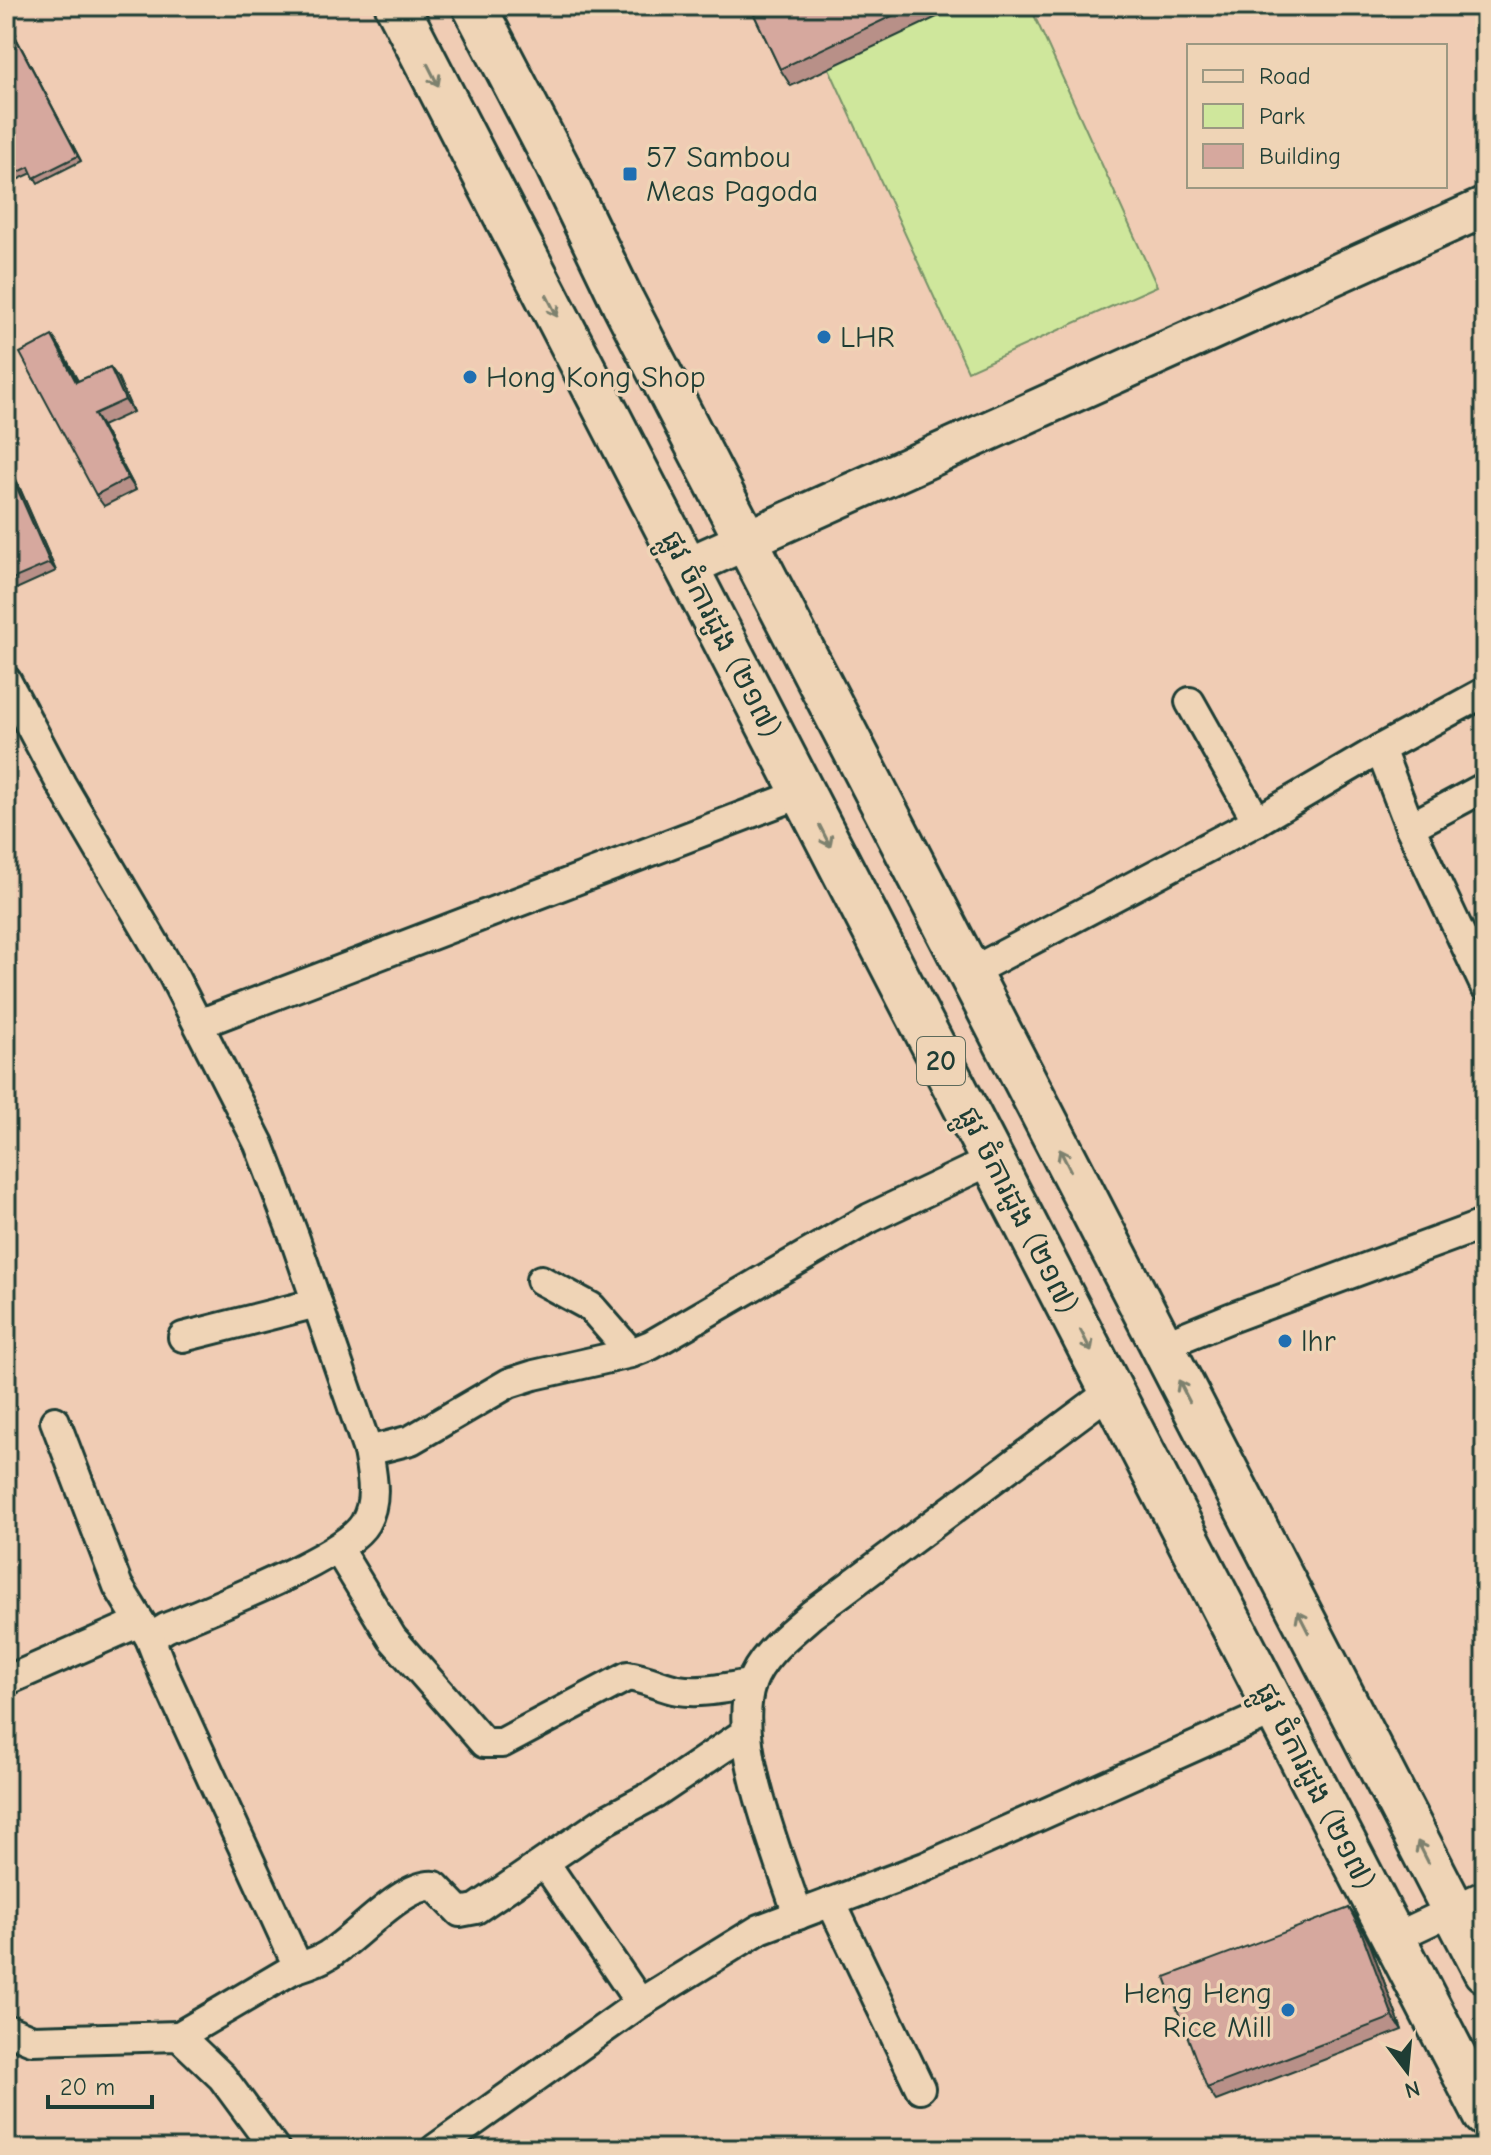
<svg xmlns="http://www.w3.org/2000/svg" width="1491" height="2155" font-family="'Comic Neue','Noto Sans Khmer',sans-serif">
  <rect width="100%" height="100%" fill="#f0ccb4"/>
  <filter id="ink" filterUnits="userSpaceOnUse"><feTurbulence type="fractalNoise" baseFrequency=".0125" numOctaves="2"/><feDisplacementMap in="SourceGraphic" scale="16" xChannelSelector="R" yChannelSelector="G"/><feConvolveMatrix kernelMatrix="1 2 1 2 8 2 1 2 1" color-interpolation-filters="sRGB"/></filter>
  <g filter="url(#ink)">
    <!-- green -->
    <polygon fill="#cfe79c" stroke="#779268" stroke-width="2" points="926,6 1030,6 1157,286 968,371 822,53"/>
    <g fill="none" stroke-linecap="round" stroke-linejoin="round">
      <defs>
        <g id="street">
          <path d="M6,680L61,784L173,975L259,1144L295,1239L368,1451C372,1475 378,1500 365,1523C345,1558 208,1609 166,1628L150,1638"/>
          <polyline points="1190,702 1257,821"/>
          <polyline points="1380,749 1485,692"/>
          <polyline points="1410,827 1485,787"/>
          <polyline points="969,973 1257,821 1380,749 1410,827 1485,986"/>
          <polyline points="199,1024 803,793"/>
          <polyline points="541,1280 591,1307 631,1353"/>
          <polyline points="183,1337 317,1303"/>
          <polyline points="1161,1346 1230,1318 1485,1224"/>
          <polyline points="55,1421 118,1586 150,1638 164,1674 294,1958 296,1964 293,1969 179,2036"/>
          <polyline points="368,1451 411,1440 509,1383 534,1375 631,1353 651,1345 870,1218 992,1160"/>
          <path d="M338,1549L392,1638L484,1743H502L628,1676C648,1679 661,1687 678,1690C702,1694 728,1687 751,1684"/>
          <polyline points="6,1681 140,1622"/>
          <polyline points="545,1863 640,2003"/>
          <polyline points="831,1902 920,2088"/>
          <path d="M798,1915C779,1856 731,1743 751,1684C761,1655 789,1635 811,1615L1111,1391"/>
          <polyline points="1394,1938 1485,1895"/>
          <path d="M293,1969C305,1965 317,1962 328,1955C356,1939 403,1882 435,1886L460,1912L476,1909L606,1820L655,1794L745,1733"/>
          <polyline points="6,2029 32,2040 179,2036 222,2077 275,2149"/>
          <polyline points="435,2149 640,2003 760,1929 925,1867 1276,1710"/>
        </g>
        <polyline id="secondary" points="687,567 1485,207"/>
        <g id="primary">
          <polyline points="397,6 1485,2115"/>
          <polyline points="474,6 558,167 623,302 1485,1971"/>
        </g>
      </defs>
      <!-- street casing -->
      <use href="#street" stroke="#1f3d34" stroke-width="34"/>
      <!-- secondary casing -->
      <use href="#secondary" stroke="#1f3d34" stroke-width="44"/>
      <!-- primary casing -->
      <use href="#primary" stroke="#1f3d34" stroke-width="48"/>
      <!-- street -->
      <use href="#street" stroke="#efd4b6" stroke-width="28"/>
      <!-- secondary -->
      <use href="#secondary" stroke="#efd4b6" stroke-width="38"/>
      <!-- primary -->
      <use href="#primary" stroke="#efd4b6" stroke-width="42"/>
    </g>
    <!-- wall -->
    <g fill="#b89088" stroke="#1f3d34" stroke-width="2">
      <polygon points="750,6 960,6 791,86 780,69"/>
      <polygon points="6,13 16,34 14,34 81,161 38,183 32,173 6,185"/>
      <polygon points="52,336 60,347 78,381 110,367 118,378 133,412 102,426 136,490 104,506 96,495"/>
      <polygon points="11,468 56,571 14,590 8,581"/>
      <polygon points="1349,1908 1358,1921 1370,1944 1402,2030 1216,2101 1207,2088"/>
    </g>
    <!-- shaded-wall -->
    <g fill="#96766f" stroke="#1f3d34" stroke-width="2">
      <polygon points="11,29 14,34 81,161 78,156"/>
      <polygon points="52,336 60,347 84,393 76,382"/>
      <polygon points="110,367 118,378 133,412 125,400"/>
      <polygon points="94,414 102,426 136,490 128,478"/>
      <polygon points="6,462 11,468 56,571 50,563"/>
      <polygon points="1349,1908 1358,1921 1370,1944 1402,2030 1393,2017"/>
    </g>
    <!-- building -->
    <g fill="#d6a89e" stroke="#1f3d34" stroke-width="2">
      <polygon points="750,6 913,6 780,69"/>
      <polygon points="6,15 13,28 11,29 78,156 34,178 29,167 6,178"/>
      <polygon points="52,336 76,382 110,367 125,400 94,414 128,478 96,495 20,353"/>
      <polygon points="6,463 50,563 8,581 6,577"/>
      <polygon points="1349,1908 1361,1931 1393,2017 1207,2088 1165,1977"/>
    </g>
    <!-- one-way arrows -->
    <defs><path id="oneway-shaft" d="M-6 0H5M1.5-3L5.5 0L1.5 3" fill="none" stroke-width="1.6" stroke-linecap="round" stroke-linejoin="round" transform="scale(2)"/></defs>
    <g stroke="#7d816e">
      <use href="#oneway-shaft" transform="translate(433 75) rotate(63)"/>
      <use href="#oneway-shaft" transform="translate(552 306) rotate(63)"/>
      <use href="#oneway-shaft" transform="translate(825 836) rotate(63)"/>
      <use href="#oneway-shaft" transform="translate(1065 1160) rotate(-117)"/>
      <use href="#oneway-shaft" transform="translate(1086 1341) rotate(63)"/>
      <use href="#oneway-shaft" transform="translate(1184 1391) rotate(-117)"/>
      <use href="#oneway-shaft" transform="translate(1303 1622) rotate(-117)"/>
      <use href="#oneway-shaft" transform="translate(1423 1852) rotate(-117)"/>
    </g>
  </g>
  <!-- markers -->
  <g fill="#1f6fb2" stroke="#efd4b6" stroke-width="3">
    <rect x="622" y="166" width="16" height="16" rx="4"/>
    <circle cx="824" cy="337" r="8"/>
    <circle cx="470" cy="377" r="8"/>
    <circle cx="1285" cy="1341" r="8"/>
    <circle cx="1288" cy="2010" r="8"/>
  </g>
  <g text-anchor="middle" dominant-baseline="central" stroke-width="7" stroke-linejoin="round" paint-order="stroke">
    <!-- shield labels -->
    <rect fill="#efd4b6" stroke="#5d6a5b" stroke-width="2" x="917" y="1037" width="48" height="48" rx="6"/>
    <g font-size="28" font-weight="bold" fill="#1f3d34">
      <text x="941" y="1061">20</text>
    </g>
    <!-- poi labels -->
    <g font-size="30" fill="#1f3d34" stroke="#efd4b6" text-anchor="start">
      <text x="646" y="157">57 Sambou<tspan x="646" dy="34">Meas Pagoda</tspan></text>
      <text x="840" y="337">LHR</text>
      <text x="486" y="377">Hong Kong Shop</text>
      <text x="1301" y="1341">lhr</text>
      <text x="1272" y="1993" text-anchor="end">Heng Heng<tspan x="1272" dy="34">Rice Mill</tspan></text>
    </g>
    <!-- street labels -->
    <g font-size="30" fill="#1f3d34" stroke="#efd4b6">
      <text transform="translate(721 634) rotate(63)">ផ្លូវ ចំការដូង (២១៧)</text>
      <text transform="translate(1018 1210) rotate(63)">ផ្លូវ ចំការដូង (២១៧)</text>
      <text transform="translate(1315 1786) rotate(63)">ផ្លូវ ចំការដូង (២១៧)</text>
    </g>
  </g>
  <!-- margin -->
  <rect width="1491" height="2155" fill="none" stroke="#efd4b6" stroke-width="32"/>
  <rect x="16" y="16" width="1459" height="2123" fill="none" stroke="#1f3d34" stroke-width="3" filter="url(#ink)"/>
  <!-- legend -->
  <rect x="1187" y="44" width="260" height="144" fill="#efd4b6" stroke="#9c9882" stroke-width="2"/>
  <rect x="1203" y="70" width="40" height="12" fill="#efd4b6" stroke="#9c9882" stroke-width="2"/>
  <text x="1259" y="84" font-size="24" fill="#1f3d34">Road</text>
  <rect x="1203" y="104" width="40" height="24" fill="#cfe79c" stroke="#9c9882" stroke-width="2"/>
  <text x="1259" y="124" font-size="24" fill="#1f3d34">Park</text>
  <rect x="1203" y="144" width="40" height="24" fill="#d6a89e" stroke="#9c9882" stroke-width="2"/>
  <text x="1259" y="164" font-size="24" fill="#1f3d34">Building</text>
  <!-- north arrow -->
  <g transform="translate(1407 2071) rotate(164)" stroke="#efd4b6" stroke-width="6" paint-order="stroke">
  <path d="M0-6L14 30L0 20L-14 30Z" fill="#1f3d34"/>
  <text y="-12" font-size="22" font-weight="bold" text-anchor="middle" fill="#1f3d34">N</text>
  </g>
  <!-- scale -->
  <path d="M48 2095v12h104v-12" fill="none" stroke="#1f3d34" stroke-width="4"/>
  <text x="60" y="2095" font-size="24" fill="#1f3d34" stroke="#efd4b6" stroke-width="6" paint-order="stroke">20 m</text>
</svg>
